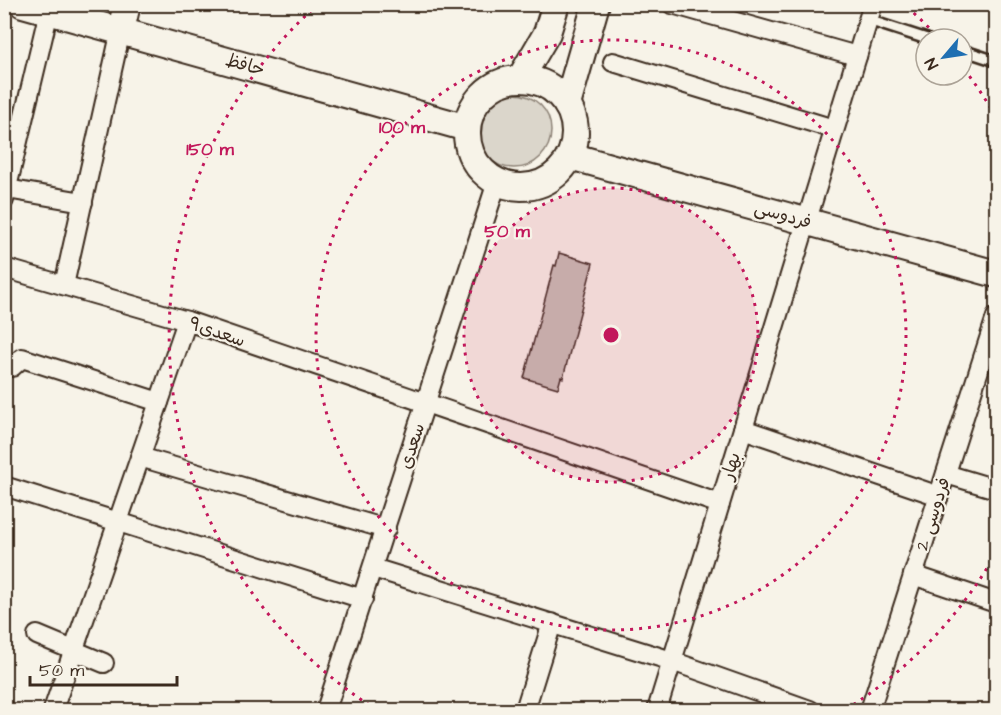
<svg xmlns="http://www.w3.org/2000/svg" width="1001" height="715" font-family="'Architects Daughter','Playpen Sans Arabic',sans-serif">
  <rect width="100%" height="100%" fill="#f7f3e8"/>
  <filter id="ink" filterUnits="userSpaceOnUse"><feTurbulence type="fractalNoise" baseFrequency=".0167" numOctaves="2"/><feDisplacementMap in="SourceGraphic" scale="12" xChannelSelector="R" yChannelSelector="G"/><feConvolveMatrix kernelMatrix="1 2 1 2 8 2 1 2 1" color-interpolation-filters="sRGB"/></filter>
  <g filter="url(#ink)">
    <!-- green -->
    <circle fill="#dbd6cb" stroke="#8b8074" stroke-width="1.5" cx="514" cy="131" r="37"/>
    <!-- building -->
    <polygon fill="#c8c1b6" stroke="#3b2a1e" stroke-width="1.5" points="559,253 593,263 563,378 561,377 558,388 524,378 554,265 556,266"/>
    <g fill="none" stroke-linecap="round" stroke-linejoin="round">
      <defs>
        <g id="lane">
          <polyline points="868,20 927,39"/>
          <polyline points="962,50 996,61"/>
        </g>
        <g id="street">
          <polyline points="672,4 857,56"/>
          <polyline points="613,62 834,129"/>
          <polyline points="7,189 83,202"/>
          <polyline points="4,200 49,11"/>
          <polyline points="4,268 187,321 720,504"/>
          <polyline points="64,285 121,30"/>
          <polyline points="4,365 12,367 22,358 159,402"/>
          <polyline points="743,429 939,496"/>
          <polyline points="140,457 386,529"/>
          <polyline points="946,474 996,489"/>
          <polyline points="4,486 363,599"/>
          <polyline points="373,568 672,661 810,710"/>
          <polyline points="913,575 996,603"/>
          <polyline points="37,635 104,663"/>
          <polyline points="53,710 187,321"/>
          <polyline points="326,710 497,182"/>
          <polyline points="525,710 552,623"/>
          <polyline points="657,710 873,4"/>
          <polyline points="870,710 996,317"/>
        </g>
        <g id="secondary">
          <polyline points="23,4 467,128"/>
          <polyline points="121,30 127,4"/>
          <polyline points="520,79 547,33 556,4"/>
          <circle cx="521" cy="133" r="54"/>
          <polyline points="567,105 596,4"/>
          <polyline points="570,156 996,274"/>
        </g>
      </defs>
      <!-- lane casing -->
      <use href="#lane" stroke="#3b2a1e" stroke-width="14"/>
      <!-- street casing -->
      <use href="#street" stroke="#3b2a1e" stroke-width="22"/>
      <!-- secondary casing -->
      <use href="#secondary" stroke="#3b2a1e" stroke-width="30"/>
      <!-- lane -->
      <use href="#lane" stroke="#f7f3e8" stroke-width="9"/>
      <!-- street -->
      <use href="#street" stroke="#f7f3e8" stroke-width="18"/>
      <!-- secondary -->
      <use href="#secondary" stroke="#f7f3e8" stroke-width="26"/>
    </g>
  </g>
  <!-- distance rings -->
  <circle cx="611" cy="335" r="147" fill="#c2185b" fill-opacity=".12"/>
  <g fill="none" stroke="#c2185b" stroke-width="3" stroke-dasharray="3 6">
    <circle cx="611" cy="335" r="147"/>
    <circle cx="611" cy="335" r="295"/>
    <path d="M996 553A442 442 0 0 1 845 710M377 710A442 442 0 0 1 315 7M907 7A442 442 0 0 1 937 36M964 69A442 442 0 0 1 996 117"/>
  </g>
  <g text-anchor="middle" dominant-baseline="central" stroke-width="4.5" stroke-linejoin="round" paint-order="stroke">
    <!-- street labels -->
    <g font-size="18" fill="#3b2a1e" stroke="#f7f3e8">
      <text transform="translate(245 65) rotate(16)">حافظ</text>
      <text transform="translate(783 215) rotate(16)">فردوسی</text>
      <text transform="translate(217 332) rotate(19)">سعدی۹</text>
      <text transform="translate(412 446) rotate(-72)">سعدی</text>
      <text transform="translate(731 466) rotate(-73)">بهار</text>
      <text transform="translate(933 514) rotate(-72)">فردوسی 2</text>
    </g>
  </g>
  <circle cx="611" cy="335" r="9" fill="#c2185b" stroke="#f7f3e8" stroke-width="3"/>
  <g font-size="18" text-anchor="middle" font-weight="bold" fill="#c2185b" stroke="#f7f3e8" stroke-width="4.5" stroke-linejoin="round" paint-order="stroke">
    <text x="402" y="133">100 m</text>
    <text x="210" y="155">150 m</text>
    <text x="507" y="237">50 m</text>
  </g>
  <!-- margin -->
  <rect width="1001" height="715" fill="none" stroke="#f7f3e8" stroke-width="24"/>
  <rect x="12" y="12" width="977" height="691" fill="none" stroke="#3b2a1e" stroke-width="2" filter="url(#ink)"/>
  <!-- north arrow -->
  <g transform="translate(944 57) rotate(241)"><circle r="28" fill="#f7f3e8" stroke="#aca397" stroke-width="1.5"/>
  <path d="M0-4.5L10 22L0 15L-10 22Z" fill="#1f6fb2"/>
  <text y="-9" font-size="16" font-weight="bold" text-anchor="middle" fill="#3b2a1e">N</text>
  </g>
  <!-- scale -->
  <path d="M30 676v9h147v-9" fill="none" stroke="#3b2a1e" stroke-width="3"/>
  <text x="39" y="676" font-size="18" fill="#3b2a1e" stroke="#f7f3e8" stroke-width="4.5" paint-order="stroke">50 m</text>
</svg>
